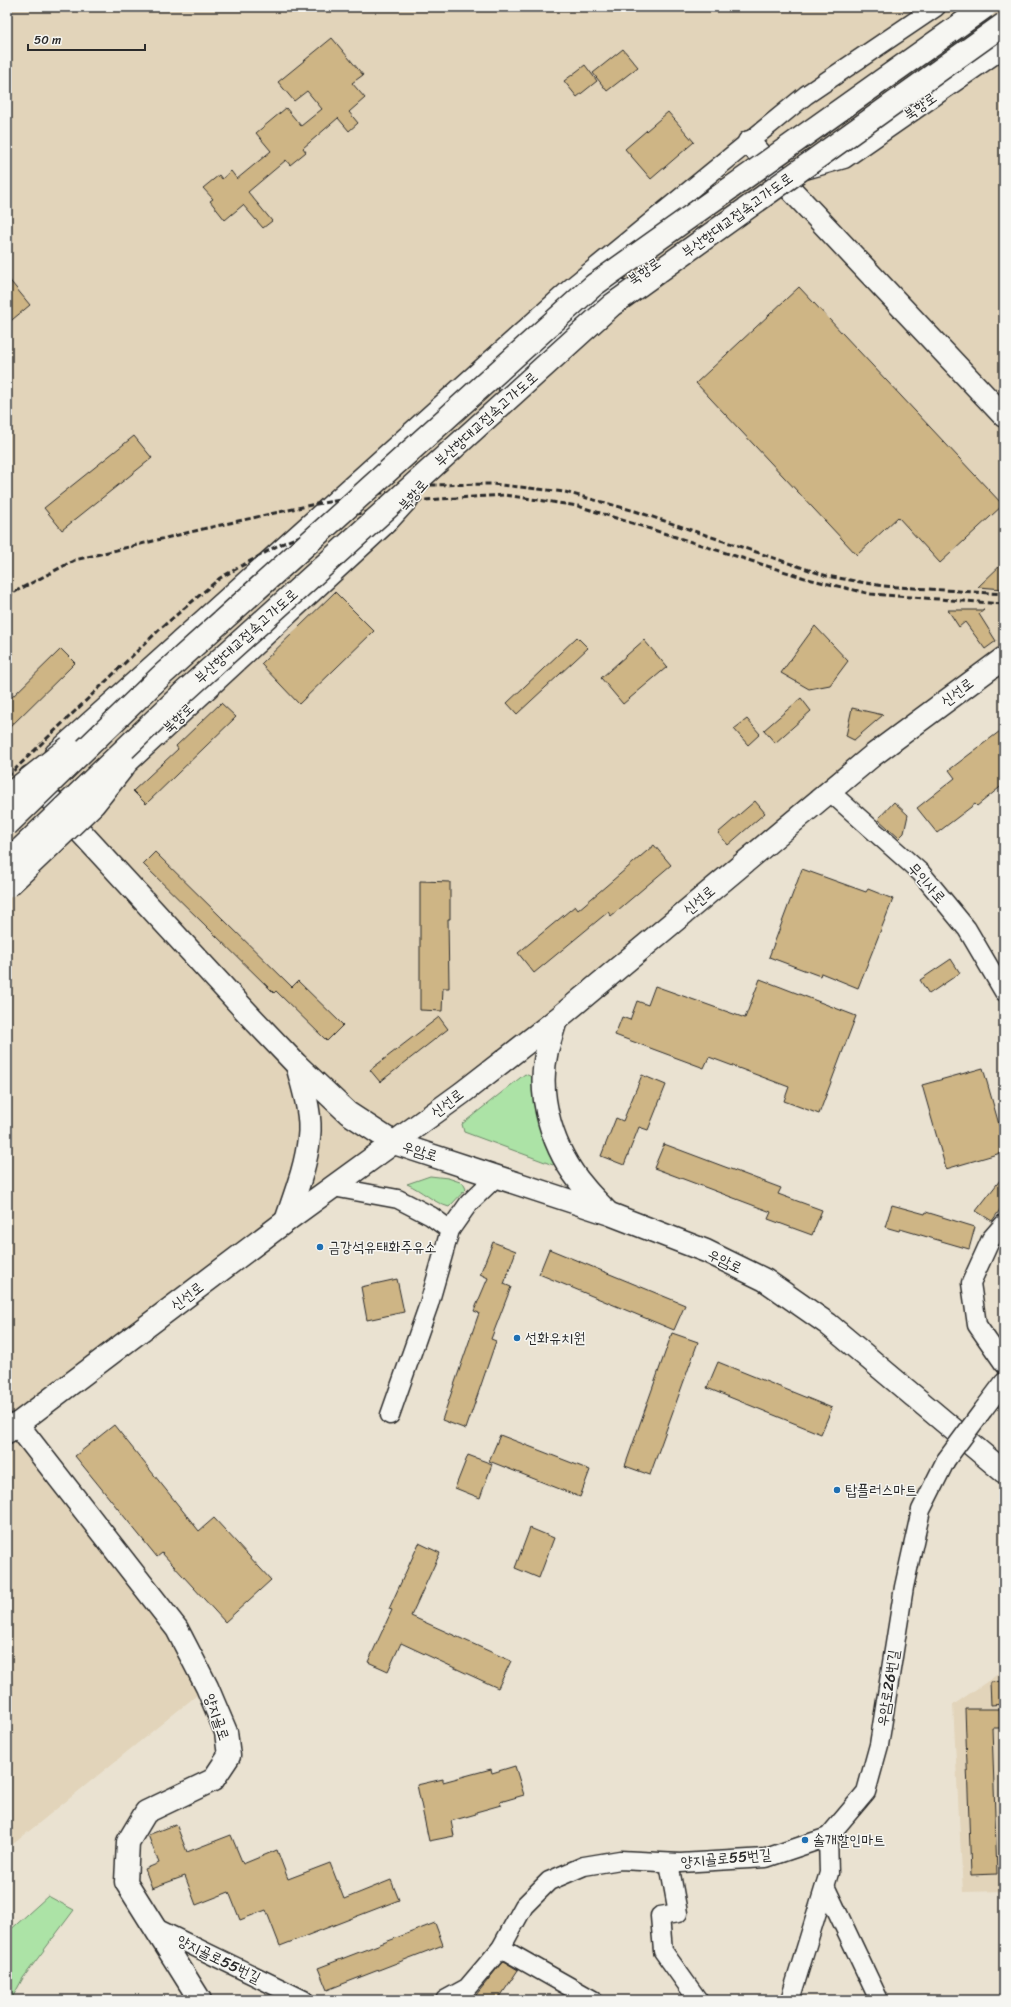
<svg xmlns="http://www.w3.org/2000/svg" width="1011" height="2007" font-family="Sriracha,'Poor Story',sans-serif">
  <rect width="100%" height="100%" fill="#eae2d1"/>
  <filter id="ink" filterUnits="userSpaceOnUse"><feTurbulence type="fractalNoise" baseFrequency=".025" numOctaves="2"/><feDisplacementMap in="SourceGraphic" scale="8" xChannelSelector="R" yChannelSelector="G"/><feConvolveMatrix kernelMatrix="1 2 1 2 8 2 1 2 1" color-interpolation-filters="sRGB"/></filter>
  <g filter="url(#ink)">
    <!-- built -->
    <g fill="#e2d4ba">
      <polygon points="7,7 1004,7 1004,658 556,1020 18,1424 207,1687 7,1849"/>
      <polygon points="1004,1670 1004,1891 963,1892 953,1705"/>
    </g>
    <!-- green -->
    <g fill="#ace3a6" stroke="#6c8768">
      <path d="M525,1074L532,1077C534,1096 535,1117 542,1136C546,1145 552,1153 556,1161L553,1165L464,1132L462,1124Z"/>
      <path d="M430,1176L448,1178L463,1183L466,1189L449,1207C434,1203 421,1190 407,1184Z"/>
      <polygon points="48,1896 74,1910 23,1978 11,2000 7,2000 7,1933"/>
    </g>
    <!-- building -->
    <g fill="#ceb585" stroke="#2b2b2b">
      <polygon points="332,38 363,75 352,83 365,98 349,112 358,123 349,131 338,118 303,148 306,152 290,165 286,160 248,192 272,221 263,228 243,205 225,220 210,201 213,199 203,188 219,175 222,179 231,171 237,179 271,151 256,133 286,108 301,126 322,109 307,91 294,101 278,82"/>
      <polygon points="623,49 638,67 607,91 593,73"/>
      <polygon points="585,65 597,81 577,97 564,81"/>
      <polygon points="668,112 694,142 651,179 625,149"/>
      <polygon points="7,277 30,305 7,324"/>
      <polygon points="799,287 1003,505 940,563 898,517 857,555 696,383"/>
      <polygon points="134,436 152,458 62,530 44,508"/>
      <polygon points="1004,562 1004,589 978,587"/>
      <polygon points="335,592 374,631 299,704 261,664"/>
      <polygon points="948,610 984,610 979,614 996,641 985,649 965,622 959,627"/>
      <polygon points="815,626 848,661 830,685 809,689 781,673"/>
      <polygon points="577,637 588,648 517,714 507,703"/>
      <polygon points="644,640 667,667 623,704 601,678"/>
      <polygon points="61,649 75,663 7,730 7,702"/>
      <polygon points="801,698 811,711 775,743 764,730"/>
      <polygon points="221,703 236,717 146,804 133,791 178,749 176,746"/>
      <polygon points="852,708 883,715 854,740 846,736"/>
      <polygon points="747,719 760,734 748,745 734,729"/>
      <polygon points="1004,728 1004,784 977,806 975,804 937,833 917,808 955,778 949,770"/>
      <polygon points="755,801 765,813 728,845 718,833"/>
      <polygon points="894,802 908,815 904,833 899,838 878,819"/>
      <polygon points="654,845 671,865 611,916 608,912 534,973 518,953 575,906 578,910"/>
      <polygon points="155,852 292,987 298,981 343,1025 327,1041 276,991 274,993 143,864"/>
      <polygon points="802,869 866,892 868,889 893,899 858,988 821,973 820,976 769,957"/>
      <polygon points="420,881 450,882 450,919 448,919 449,988 443,988 442,1011 420,1010"/>
      <polygon points="951,959 960,973 929,994 920,980"/>
      <polygon points="760,979 856,1016 819,1114 784,1101 789,1087 709,1057 704,1068 615,1035 622,1017 630,1020 637,1001 648,1005 655,986 745,1018"/>
      <polygon points="439,1017 448,1029 380,1082 370,1070"/>
      <polygon points="983,1068 1004,1142 1004,1152 946,1169 922,1085"/>
      <polygon points="642,1075 666,1085 648,1130 639,1127 624,1165 601,1156 616,1118 623,1121"/>
      <polygon points="664,1144 781,1188 778,1194 822,1210 812,1235 768,1219 771,1212 654,1168"/>
      <polygon points="1004,1175 1004,1204 992,1221 976,1211"/>
      <polygon points="892,1205 925,1214 926,1212 975,1227 969,1249 900,1229 899,1231 885,1227"/>
      <polygon points="493,1242 516,1251 504,1284 511,1287 491,1339 496,1341 466,1429 442,1420 479,1313 474,1311 488,1278 480,1274"/>
      <polygon points="549,1249 685,1305 674,1330 539,1274"/>
      <polygon points="397,1279 404,1312 367,1320 361,1287"/>
      <polygon points="672,1333 698,1342 650,1475 625,1466"/>
      <polygon points="718,1362 832,1408 821,1434 707,1388"/>
      <polygon points="114,1425 199,1531 214,1518 271,1580 225,1622 162,1553 157,1557 75,1456"/>
      <polygon points="500,1435 590,1470 580,1497 489,1461"/>
      <polygon points="468,1455 492,1464 480,1498 455,1488"/>
      <polygon points="530,1528 554,1538 539,1578 515,1568"/>
      <polygon points="419,1543 440,1553 411,1616 511,1661 498,1688 401,1643 388,1671 368,1662 392,1610 389,1609"/>
      <polygon points="1004,1681 1004,1704 991,1705 990,1682"/>
      <polygon points="965,1709 1000,1709 1001,1728 992,1728 997,1874 971,1875"/>
      <polygon points="515,1766 524,1795 500,1802 501,1805 476,1812 476,1814 451,1821 454,1836 429,1841 417,1785 443,1779 443,1782 491,1769 492,1773"/>
      <polygon points="176,1824 187,1852 231,1835 243,1864 277,1850 288,1879 330,1863 344,1899 391,1880 399,1900 280,1946 266,1910 240,1920 229,1892 196,1905 185,1876 152,1888 145,1869 159,1863 148,1835"/>
      <polygon points="435,1923 443,1945 327,1990 318,1968"/>
      <polygon points="503,1961 518,1970 498,2000 472,2000"/>
    </g>
    <g fill="none" stroke-linecap="round" stroke-linejoin="round">
      <defs>
        <g id="minor">
          <polyline points="805,170 844,159 1004,48"/>
          <polyline points="508,388 560,329 619,288"/>
          <polyline points="54,753 574,285 806,95 936,7"/>
          <polyline points="116,775 389,522 409,500"/>
          <polyline points="829,791 921,873 967,929 1004,992"/>
          <polyline points="333,1187 398,1199 431,1216 450,1230"/>
          <polyline points="1004,1224 991,1239 971,1283 977,1325 1004,1364"/>
          <polyline points="983,1410 1004,1382"/>
          <polyline points="390,1415 429,1304 450,1230 469,1203 496,1177"/>
          <polyline points="669,1863 678,1913 660,1916 663,1951 698,2000"/>
          <polyline points="825,1886 879,2000"/>
          <polyline points="156,1928 304,2000"/>
          <polyline points="501,1948 593,2000"/>
          <polyline points="445,2000 467,1988 501,1948 524,1906 549,1881 584,1866 620,1860 680,1863 766,1858 828,1837"/>
          <polyline points="790,2000 829,1873 828,1837 866,1792 879,1745 904,1587 921,1510 946,1460"/>
        </g>
        <g id="tertiary">
          <polyline points="749,142 779,177 1004,416"/>
          <polyline points="17,1424 177,1629 207,1687 226,1732 229,1756 213,1780 146,1812 128,1842 126,1882 200,2000"/>
        </g>
        <g id="secondary">
          <polyline points="30,777 253,1019 296,1064 348,1113 394,1143 610,1214 706,1251 765,1280 828,1324 1004,1472"/>
          <path d="M556,1020C553,1030 550,1040 547,1050C536,1097 553,1151 584,1187C591,1196 600,1204 607,1212"/>
          <path d="M286,1221C295,1194 306,1167 309,1138C312,1114 303,1088 297,1065"/>
          <polyline points="7,1432 286,1221 462,1093 556,1020 872,756 1004,658"/>
        </g>
      </defs>
      <!-- minor casing -->
      <use href="#minor" stroke="#2b2b2b" stroke-width="21"/>
      <!-- tertiary casing -->
      <use href="#tertiary" stroke="#2b2b2b" stroke-width="25"/>
      <!-- secondary casing -->
      <use href="#secondary" stroke="#2b2b2b" stroke-width="25"/>
      <!-- minor -->
      <use href="#minor" stroke="#f6f6f2" stroke-width="18"/>
      <!-- tertiary -->
      <use href="#tertiary" stroke="#f6f6f2" stroke-width="22"/>
      <!-- secondary -->
      <use href="#secondary" stroke="#f6f6f2" stroke-width="22"/>
      <!-- rail -->
      <g stroke="#2b2b2b" stroke-width="3" stroke-dasharray="6 3" stroke-linecap="butt">
        <polyline points="7,597 18,590 75,560 207,528 311,505 430,485 492,484 565,492 635,511 827,576 883,586 1004,594"/>
        <polyline points="7,777 161,628 220,578 277,546 343,517 425,500 505,495 578,506 808,579 871,594 1004,604"/>
      </g>
      <defs>
        <polyline id="minor-bridge" points="946,1460 983,1410"/>
        <g id="trunk-bridge">
          <polyline points="7,796 69,747"/>
          <polyline points="7,825 161,676 594,285 985,7"/>
          <polyline points="7,862 183,693 612,305 1004,24"/>
          <polyline points="7,887 94,804 125,765"/>
        </g>
      </defs>
      <!-- minor-bridge casing -->
      <use href="#minor-bridge" stroke="#2b2b2b" stroke-width="21" stroke-linecap="butt"/>
      <!-- trunk-bridge casing -->
      <use href="#trunk-bridge" stroke="#2b2b2b" stroke-width="25" stroke-linecap="butt"/>
      <!-- minor-bridge -->
      <use href="#minor-bridge" stroke="#f6f6f2" stroke-width="18"/>
      <!-- trunk-bridge -->
      <use href="#trunk-bridge" stroke="#f6f6f2" stroke-width="22"/>
    </g>
  </g>
  <!-- markers -->
  <g fill="#1f6fb2" stroke="#f6f6f2" stroke-width="1.5">
    <circle cx="320" cy="1247" r="4"/>
    <circle cx="517" cy="1338" r="4"/>
    <circle cx="837" cy="1490" r="4"/>
    <circle cx="805" cy="1840" r="4"/>
  </g>
  <g text-anchor="middle" dominant-baseline="central" stroke-width="3" stroke-linejoin="round" paint-order="stroke">
    <!-- street labels -->
    <g font-size="15" fill="#2b2b2b" stroke="#f6f6f2">
      <text transform="translate(920 106) rotate(-35)">북항로</text>
      <text transform="translate(737 215) rotate(-36)">부산항대교접속고가도로</text>
      <text transform="translate(644 271) rotate(-35)">북항로</text>
      <text transform="translate(486 419) rotate(-42)">부산항대교접속고가도로</text>
      <text transform="translate(413 495) rotate(-49)">북항로</text>
      <text transform="translate(246 636) rotate(-42)">부산항대교접속고가도로</text>
      <text transform="translate(957 692) rotate(-37)">신선로</text>
      <text transform="translate(178 718) rotate(-43)">북항로</text>
      <text transform="translate(927 883) rotate(48)">무인사로</text>
      <text transform="translate(699 900) rotate(-40)">신선로</text>
      <text transform="translate(447 1103) rotate(-37)">신선로</text>
      <text transform="translate(420 1151) rotate(18)">우암로</text>
      <text transform="translate(725 1261) rotate(26)">우암로</text>
      <text transform="translate(187 1296) rotate(-37)">신선로</text>
      <text transform="translate(888 1688) rotate(-81)">우암로26번길</text>
      <text transform="translate(217 1717) rotate(71)">양지골로</text>
      <text transform="translate(726 1858) rotate(-5)">양지골로55번길</text>
      <text transform="translate(219 1959) rotate(26)">양지골로55번길</text>
    </g>
    <!-- poi labels -->
    <g font-size="15" fill="#2b2b2b" stroke="#f6f6f2" text-anchor="start">
      <text x="328" y="1247">금강석유태화주유소</text>
      <text x="525" y="1338">선화유치원</text>
      <text x="845" y="1490">탑플러스마트</text>
      <text x="813" y="1840">솔개할인마트</text>
    </g>
  </g>
  <!-- margin -->
  <rect width="1011" height="2007" fill="none" stroke="#f6f6f2" stroke-width="24"/>
  <rect x="12" y="12" width="987" height="1983" fill="none" stroke="#2b2b2b" stroke-width="1.5" filter="url(#ink)"/>
  <!-- scale -->
  <path d="M28 44v6h117v-6" fill="none" stroke="#2b2b2b" stroke-width="2"/>
  <text x="34" y="44" font-size="12" fill="#2b2b2b" stroke="#f6f6f2" stroke-width="3" paint-order="stroke">50 m</text>
</svg>
